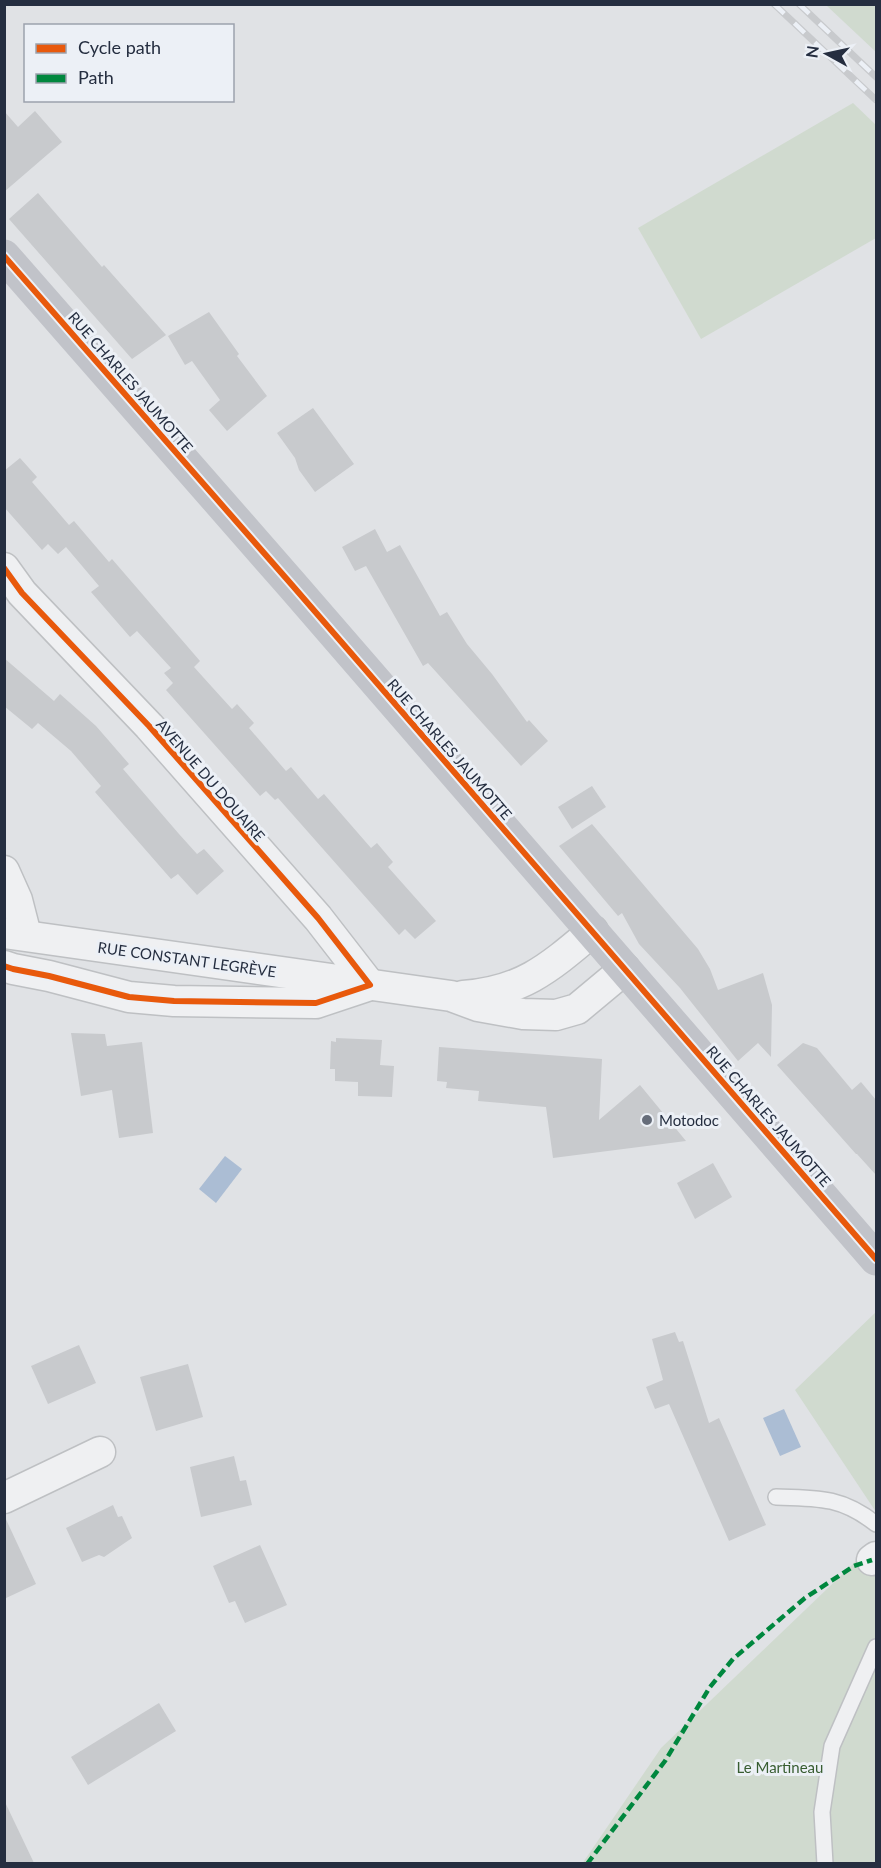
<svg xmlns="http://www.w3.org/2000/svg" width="881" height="1868" font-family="Lato,sans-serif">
  <rect width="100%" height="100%" fill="#e0e2e5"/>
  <!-- green -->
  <g fill="#d0dacf">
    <polygon points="826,5 876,5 876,52"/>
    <polygon points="853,103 876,125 876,238 701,339 638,228"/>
    <polygon points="876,1312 876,1311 876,1512 795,1390"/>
    <polygon points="876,1542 876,1863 582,1864 661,1748"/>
  </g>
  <!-- water -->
  <g fill="#abbdd4">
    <polygon points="225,1156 242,1169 216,1203 199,1189"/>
    <polygon points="784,1409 801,1447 780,1456 763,1418"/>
  </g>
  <!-- building -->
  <g fill="#c8cacd">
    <polygon points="4,111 18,127 35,111 62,142 4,192"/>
    <polygon points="38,193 102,267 104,265 166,335 132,359 9,219"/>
    <polygon points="209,312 239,354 237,356 267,396 227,431 209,410 220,400 192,361 185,365 168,336"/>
    <polygon points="313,408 354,464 315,492 299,470 295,458 277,433"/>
    <polygon points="20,458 37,477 32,482 51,504 69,525 74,521 109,562 112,559 200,661 194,667 212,687 232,709 237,704 254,723 249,728 286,771 291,767 318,799 324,794 371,848 377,843 393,862 388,867 436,921 415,939 405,929 399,935 278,798 275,800 266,791 260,796 166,690 173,683 164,673 171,668 137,631 130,637 91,592 99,586 66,547 58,554 48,544 42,550 4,507 4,471"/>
    <polygon points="375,529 387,552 400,545 440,616 447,612 467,644 492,674 527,722 529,720 548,741 521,766 428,663 423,666 366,566 355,571 342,547"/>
    <polygon points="4,658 54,701 60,694 96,726 129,764 123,769 179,834 197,854 204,849 224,871 197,895 178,874 171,879 95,792 101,786 71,751 38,723 32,729 4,706"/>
    <polygon points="592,786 606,807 572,829 558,807"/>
    <polygon points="592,824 698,949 710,969 718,990 763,973 772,1005 771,1057 758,1043 738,1061 680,988 639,944 622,913 618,916 559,846"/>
    <polygon points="71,1033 105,1034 107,1046 142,1042 153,1133 119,1138 112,1090 81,1096"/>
    <polygon points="336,1038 382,1040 380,1065 394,1066 392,1097 358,1096 358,1082 335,1081 335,1069 330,1069 331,1041 336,1042"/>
    <polygon points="803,1043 817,1048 852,1090 861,1082 876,1100 876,1175 857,1154 856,1154 777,1065"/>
    <polygon points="439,1047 602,1059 599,1120 640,1085 686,1141 553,1158 546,1107 478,1101 479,1091 446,1088 447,1082 437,1081"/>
    <polygon points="713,1163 732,1197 695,1219 677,1183"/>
    <polygon points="675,1332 679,1342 683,1341 709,1423 719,1418 766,1525 729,1541 669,1404 655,1409 646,1387 663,1380 652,1339"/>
    <polygon points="79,1345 96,1383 48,1404 31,1366"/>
    <polygon points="188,1364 203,1417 156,1431 140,1377"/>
    <polygon points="234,1456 240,1481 246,1480 252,1505 201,1517 190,1467"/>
    <polygon points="113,1505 118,1517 122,1516 132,1538 104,1557 99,1555 82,1562 66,1528"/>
    <polygon points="4,1515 36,1584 4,1599"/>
    <polygon points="260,1545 287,1605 245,1623 235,1601 229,1603 213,1566"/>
    <polygon points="159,1703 176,1731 88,1785 71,1757"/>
    <polygon points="4,1800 34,1863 4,1863"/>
  </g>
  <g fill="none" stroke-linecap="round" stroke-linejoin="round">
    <defs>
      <g id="service">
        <path d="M776,1497C818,1498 842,1497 876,1524"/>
        <polyline points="825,1864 822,1812 832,1746 876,1647"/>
      </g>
      <g id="minor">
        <polyline points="4,568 22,593 149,726 318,918 370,985 316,1003 174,1001 129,997 49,976 13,969 4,966"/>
        <polyline points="4,871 17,900 26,935"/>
        <polyline points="4,933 451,996 478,1006 523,1014 556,1015 577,1009 625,969"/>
        <path d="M463,996C522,992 549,968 593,931"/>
        <polyline points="4,1498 100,1452"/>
        <polyline points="872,1560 876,1557"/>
      </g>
    </defs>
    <!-- service casing -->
    <use href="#service" stroke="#bec0c3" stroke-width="18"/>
    <!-- minor casing -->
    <use href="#minor" stroke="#bec0c3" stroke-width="33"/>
    <!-- service -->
    <use href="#service" stroke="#eff0f2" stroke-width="15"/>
    <!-- minor -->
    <use href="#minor" stroke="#eff0f2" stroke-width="30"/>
    <!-- secondary -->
    <polyline stroke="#c1c3c9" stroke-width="33" points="4,256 292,585 876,1259"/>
    <defs>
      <g id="rail">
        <polyline points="774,4 876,100"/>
        <polyline points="799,4 876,77"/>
      </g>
    </defs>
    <!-- rail casing -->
    <use href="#rail" stroke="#c8cacd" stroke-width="7"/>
    <!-- rail -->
    <use href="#rail" stroke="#ecf0f6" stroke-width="4.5" stroke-dasharray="14" stroke-linecap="butt"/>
    <!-- quiet -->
    <polyline stroke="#00873e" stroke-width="4.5" stroke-dasharray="9 4.5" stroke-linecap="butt" points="587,1864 665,1761 710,1687 733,1659 805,1598 854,1566 872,1560"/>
    <defs>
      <g id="cycleway">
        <polyline points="4,256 292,585 876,1259"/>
        <polyline points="4,568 22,593 149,726 318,918 370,985 316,1003 174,1001 129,997 49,976 13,969 4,966"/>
      </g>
    </defs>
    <!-- cycleway casing -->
    <use href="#cycleway" stroke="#ecf0f6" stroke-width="10"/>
    <!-- cycleway -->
    <use href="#cycleway" stroke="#e8590c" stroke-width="6"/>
  </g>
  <!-- markers -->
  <circle fill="#666d7a" stroke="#ecf0f6" stroke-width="2" cx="647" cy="1120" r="6"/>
  <g text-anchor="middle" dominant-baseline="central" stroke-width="6" stroke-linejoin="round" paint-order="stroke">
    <!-- street labels -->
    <g font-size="15" fill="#252e40" stroke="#ecf0f6">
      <text transform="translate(131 382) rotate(49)">RUE CHARLES JAUMOTTE</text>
      <text transform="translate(450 749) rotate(49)">RUE CHARLES JAUMOTTE</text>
      <text transform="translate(211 780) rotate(49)">AVENUE DU DOUAIRE</text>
      <text transform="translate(187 959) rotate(8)">RUE CONSTANT LEGRÈVE</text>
      <text transform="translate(769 1116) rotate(49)">RUE CHARLES JAUMOTTE</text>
    </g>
    <!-- poi labels -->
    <g font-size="15" fill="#252e40" stroke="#ecf0f6" text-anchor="start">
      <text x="659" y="1120">Motodoc</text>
    </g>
    <!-- park labels -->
    <g font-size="15" fill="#385d31" stroke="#ecf0f6">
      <text x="780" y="1767">Le Martineau</text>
    </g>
  </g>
  <!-- border -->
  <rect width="881" height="1868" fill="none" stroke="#252e40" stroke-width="12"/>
  <!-- legend -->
  <rect x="24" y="24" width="210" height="78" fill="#ecf0f6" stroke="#9ca2ad" stroke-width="1.5"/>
  <rect x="36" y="44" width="30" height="9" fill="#e8590c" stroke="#9ca2ad" stroke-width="1.5"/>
  <text x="78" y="54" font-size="18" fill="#252e40">Cycle path</text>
  <rect x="36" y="74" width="30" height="9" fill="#00873e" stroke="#9ca2ad" stroke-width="1.5"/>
  <text x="78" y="84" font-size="18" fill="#252e40">Path</text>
  <!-- north arrow -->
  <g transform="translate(827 54) rotate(278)" stroke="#ecf0f6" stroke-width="4.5" paint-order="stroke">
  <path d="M0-4.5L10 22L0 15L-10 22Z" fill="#252e40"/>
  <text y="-9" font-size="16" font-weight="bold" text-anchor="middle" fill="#252e40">N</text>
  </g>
</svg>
